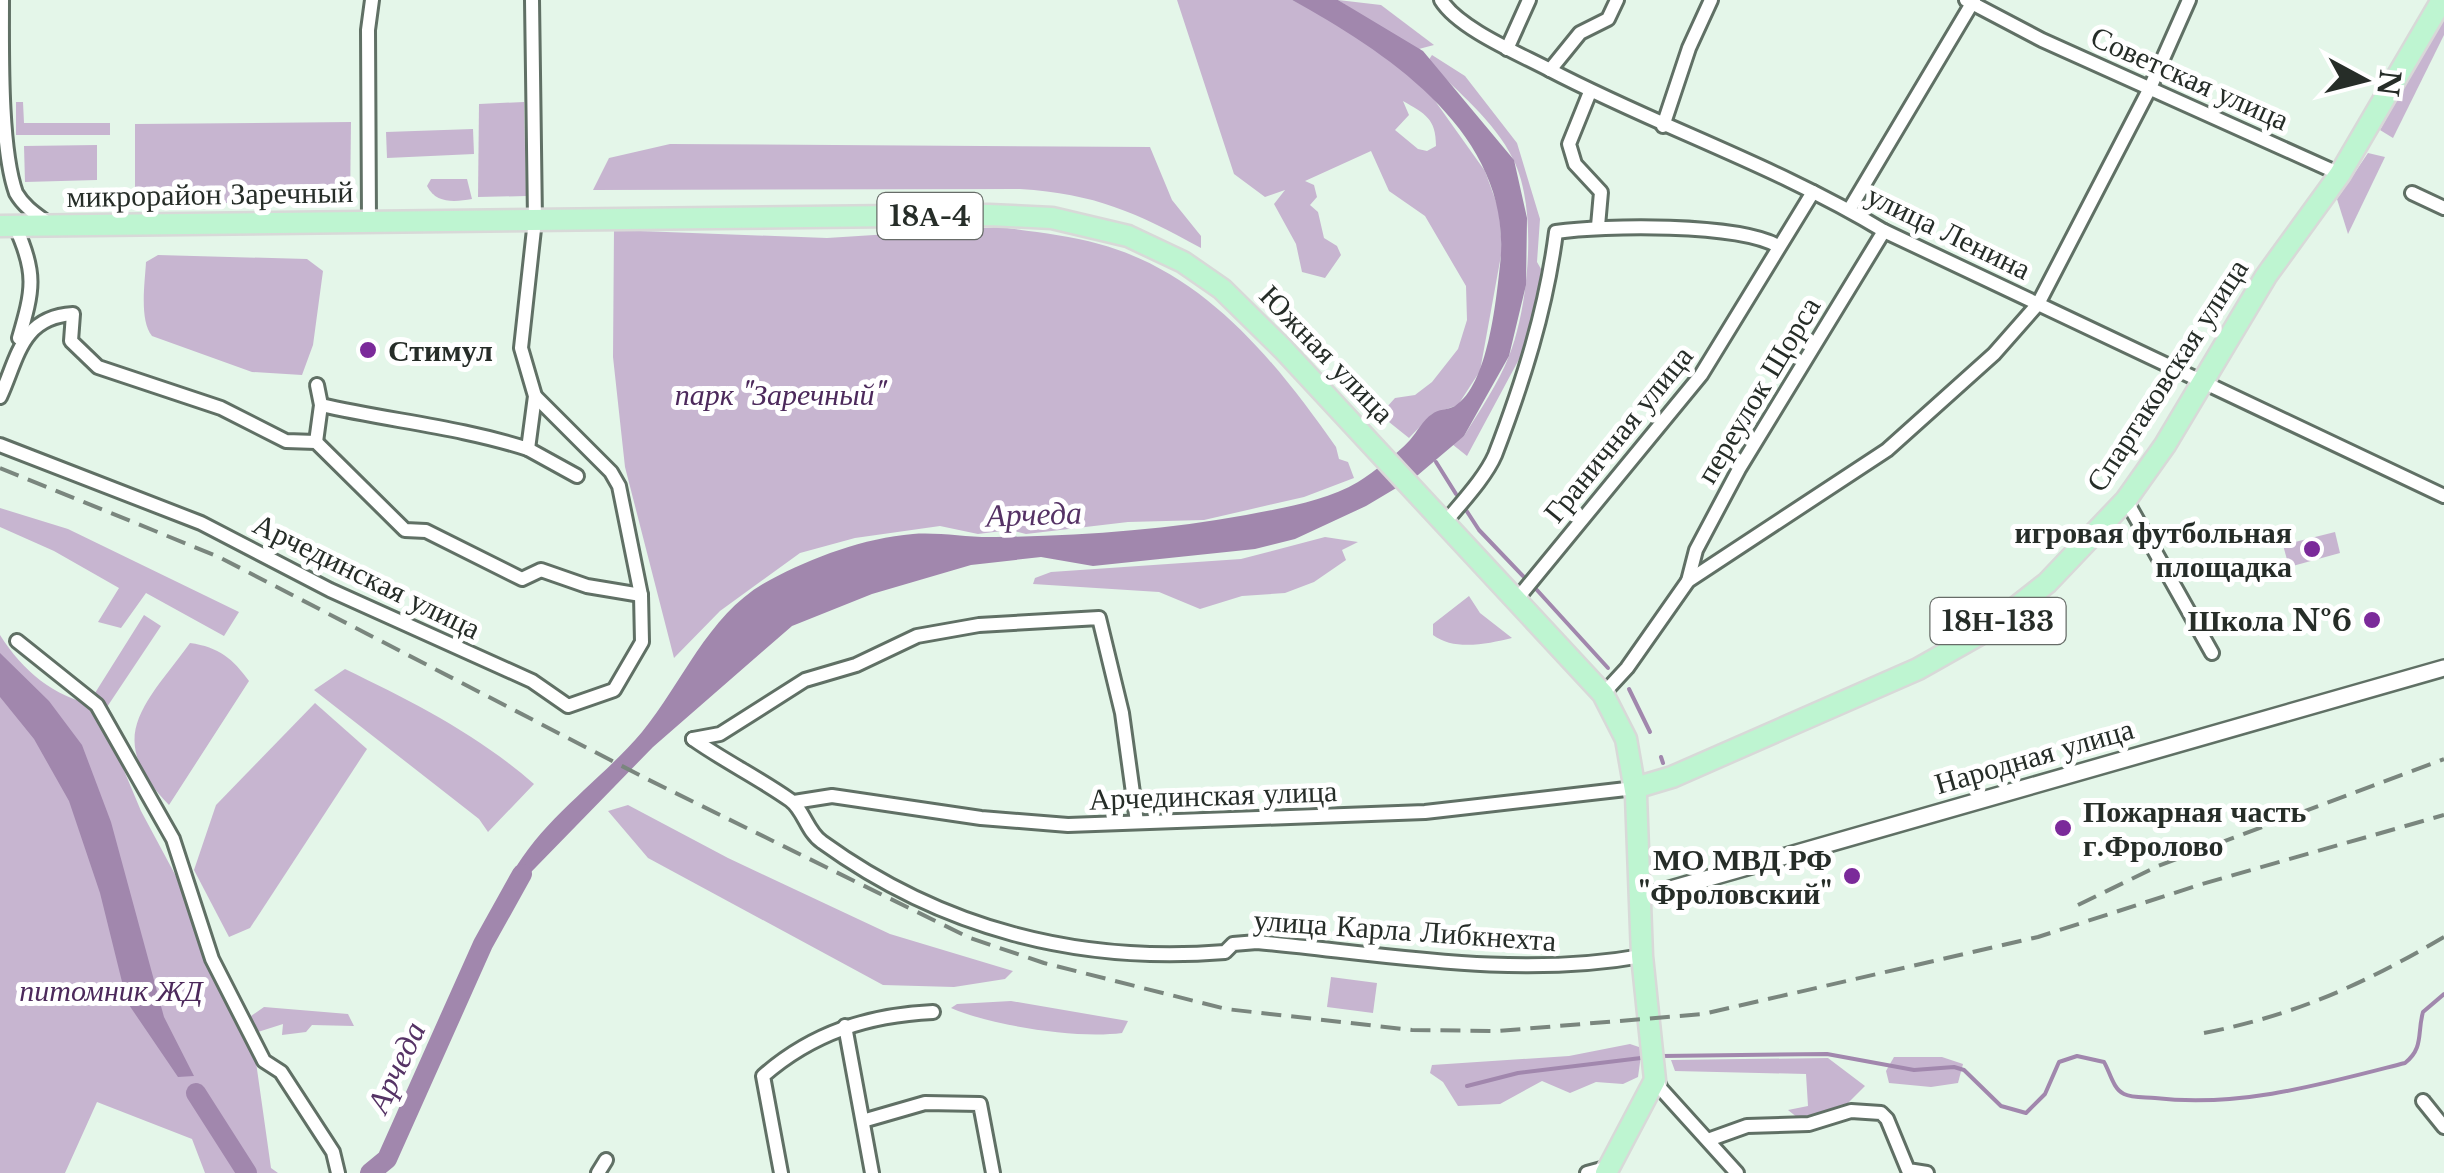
<svg xmlns="http://www.w3.org/2000/svg" width="2444" height="1173" font-family="'Libre Baskerville',serif">
  <rect width="100%" height="100%" fill="#e4f6e9"/>
  <!-- green -->
  <g fill="#c7b5d0" fill-rule="evenodd">
    <path d="M1177,0H1292L1332,19L1423,84L1485,171L1499,210L1502,250L1480,371L1458,405L1432,414L1409,438L1389,422L1386,408L1395,398L1415,395L1432,382L1458,349L1467,320L1466,286L1425,216L1389,191L1371,151L1305,181L1314,185L1317,197L1310,205L1318,212L1324,238L1337,246L1341,255L1325,278L1302,272L1296,244L1274,204L1285,190L1265,197L1234,174ZM1403,101C1425,114 1436,118 1436,146L1427,151L1418,149L1395,130L1409,115Z"/>
    <polygon points="1338,0 1381,5 1434,45 1415,50"/>
    <polygon points="2444,12 2444,35 2393,138 2380,130"/>
    <path d="M1432,55L1465,76L1517,143L1540,219L1537,262L1541,269L1534,324L1524,350L1467,456L1452,444L1464,436C1480,410 1498,384 1509,356C1529,306 1538,207 1513,159C1495,121 1456,91 1428,61Z"/>
    <polygon points="16,102 23,102 24,123 110,123 110,135 16,135"/>
    <polygon points="524,102 526,196 478,197 479,104"/>
    <polygon points="351,122 350,203 135,203 135,124"/>
    <polygon points="473,129 474,154 387,158 386,132"/>
    <path d="M670,144L1150,147L1172,200L1201,236V248C1135,212 1096,194 1020,189L593,190L609,158Z"/>
    <polygon points="97,145 97,180 25,182 24,146"/>
    <polygon points="2368,153 2385,157 2348,234 2337,199"/>
    <path d="M431,179H467L472,199C455,202 436,204 427,186Z"/>
    <path d="M1000,227C1033,232 1067,235 1099,244C1206,273 1276,362 1336,447L1339,459L1348,462L1354,478L1304,497L1204,520L1128,522L1026,534L1010,530L978,534L940,526L855,538L800,553L720,611L674,658L625,467L613,357L614,230L827,238Z"/>
    <path d="M158,255L307,259L323,271L313,345L302,375L252,372L152,336C139,320 145,282 146,262Z"/>
    <polygon points="0,508 68,529 239,612 224,636 146,593 121,628 98,622 119,588 54,551 0,527"/>
    <polygon points="2335,532 2340,553 2289,567 2283,545"/>
    <polygon points="1325,537 1358,542 1342,550 1346,560 1314,582 1285,593 1242,596 1200,609 1159,592 1033,584 1035,578 1051,572 1241,559"/>
    <path d="M1469,596L1480,613L1512,638C1487,644 1454,651 1433,635V624Z"/>
    <path d="M144,615L161,626L107,707L97,706L141,811L251,1016L264,1007L348,1014L354,1026L312,1025L306,1032L282,1035L283,1024L252,1034L271,1168L278,1173H205L192,1139L97,1102L65,1173H0V635C23,671 53,697 96,705L95,693Z"/>
    <path d="M190,643C219,647 233,659 249,681L169,805C103,737 144,706 190,643Z"/>
    <path d="M345,669C413,702 477,734 534,784L488,832L479,819L314,690Z"/>
    <polygon points="315,703 367,749 250,928 229,937 194,870 216,805"/>
    <polygon points="628,805 728,858 890,934 1013,971 1005,979 954,987 883,985 648,858 608,811"/>
    <polygon points="1331,977 1377,983 1373,1013 1327,1007"/>
    <path d="M1011,1001L1128,1021L1122,1033C1077,1039 993,1026 951,1008L957,1004Z"/>
    <polygon points="1630,1044 1642,1048 1638,1077 1623,1084 1596,1082 1570,1093 1542,1081 1500,1104 1458,1106 1443,1082 1430,1073 1432,1065 1569,1056"/>
    <polygon points="1894,1057 1942,1057 1963,1064 1958,1083 1931,1087 1889,1083 1886,1071"/>
    <polygon points="1828,1058 1865,1086 1845,1106 1798,1118 1788,1110 1808,1106 1806,1074 1675,1071 1671,1060"/>
  </g>
  <!-- water -->
  <g fill="#a187ad">
    <path d="M1292,0H1338L1423,51L1514,160L1527,218L1526,285L1509,356L1464,436L1418,475L1366,506L1295,539L1255,549L1093,566L1041,557L971,565L872,594L792,626L653,747L500,904C519,834 598,785 642,732C684,681 709,612 770,580C813,557 864,538 913,534C940,532 969,538 996,537C1079,536 1165,530 1246,515C1282,508 1326,501 1358,482C1375,471 1396,455 1410,440C1417,432 1423,420 1432,414C1438,409 1448,410 1455,406C1488,385 1496,301 1500,265C1515,136 1390,54 1292,0Z"/>
    <polygon points="0,653 49,701 82,745 111,822 164,1017 194,1076 178,1077 127,1002 100,893 69,801 34,739 0,697"/>
  </g>
  <g fill="none" stroke-linecap="round" stroke-linejoin="round">
    <!-- stream -->
    <g stroke="#a187ad" stroke-width="4">
      <polyline points="1436,462 1456,494"/>
      <polyline points="1466,510 1479,530 1525,578"/>
      <polyline points="1536,589 1608,668"/>
      <polyline points="1629,689 1650,732"/>
      <polyline points="1661,757 1663,763"/>
      <path d="M1662,1056L1827,1054L1914,1070L1954,1067L1964,1070L2001,1106L2026,1113L2045,1094L2059,1062L2077,1056L2104,1062C2110,1072 2113,1089 2124,1094C2132,1098 2145,1097 2155,1098C2240,1108 2323,1084 2405,1063C2424,1048 2417,1033 2423,1012L2444,994"/>
      <polyline points="1467,1086 1518,1073 1641,1058"/>
    </g>
    <!-- river -->
    <g stroke="#a187ad" stroke-width="20">
      <polyline points="196,1093 247,1173"/>
      <polyline points="370,1173 387,1159 483,944 522,874"/>
    </g>
    <defs>
      <g id="minor">
        <path d="M2,0C2,51 0,148 16,193C24,207 37,215 49,224"/>
        <path d="M1441,0C1459,29 1520,54 1550,70C1659,127 1779,167 1884,231L2444,496"/>
        <polyline points="1966,0 2042,40 2340,174"/>
        <polyline points="1507,49 1529,0"/>
        <polyline points="1550,70 1580,33 1608,19 1617,0"/>
        <polyline points="1590,92 1569,144 1575,164 1601,192 1598,226"/>
        <polyline points="1663,126 1689,48 1711,0"/>
        <polyline points="2412,193 2444,208"/>
        <polyline points="1849,210 1974,0"/>
        <polyline points="369,222 368,30 372,0"/>
        <path d="M15,226C37,273 33,290 19,338"/>
        <path d="M0,397C18,358 21,317 73,314L71,341L98,367L221,408L286,441L316,442L405,530L426,531L522,579L541,570L587,586L641,595"/>
        <path d="M321,405C391,421 460,427 528,449L535,396L521,348L535,220L532,0"/>
        <polyline points="316,442 321,405 317,385"/>
        <polyline points="0,445 201,523 330,590 532,681 568,706 614,690 642,642 641,595 619,486 611,472 535,396"/>
        <polyline points="528,449 577,476"/>
        <polyline points="2126,500 2212,653"/>
        <path d="M1444,524C1460,504 1485,478 1495,455C1523,382 1546,310 1556,232C1604,225 1737,223 1778,246"/>
        <polyline points="1688,581 1696,550 1739,469 1884,231"/>
        <polyline points="1517,599 1701,375 1813,192"/>
        <polyline points="17,641 97,705 173,839 212,959 264,1061 281,1072 333,1152 338,1173"/>
        <polyline points="1603,694 1627,668 1688,581 1887,450 1994,354 2038,304 2150,88 2189,0"/>
        <path d="M693,739C724,761 759,778 790,800C804,810 807,832 822,842C942,929 1079,964 1225,952L1233,944L1257,942C1384,954 1515,979 1642,956"/>
        <polyline points="693,739 720,734 805,680 856,665 917,636 979,625 1099,618 1122,713 1137,822"/>
        <polyline points="794,802 832,796 981,818 1068,825 1425,812 1635,788"/>
        <polyline points="845,1026 872,1173"/>
        <polyline points="1655,1075 1661,1089 1737,1173"/>
        <polyline points="2423,1101 2444,1127"/>
        <polyline points="866,1120 925,1103 980,1104 993,1173"/>
        <polyline points="1708,1140 1747,1126 1809,1124 1851,1111 1881,1113 1887,1119 1908,1170 1927,1173"/>
        <polyline points="598,1173 606,1160"/>
        <path d="M781,1173L763,1076C812,1033 868,1015 933,1012"/>
        <polyline points="1587,1173 1609,1167"/>
      </g>
      <polyline id="tertiary" points="1639,898 2444,668"/>
      <g id="primary">
        <polyline points="0,226 989,215 1052,218 1128,236 1183,262 1222,289 1283,349 1603,694 1626,739 1636,796 1642,956 1655,1080 1606,1173"/>
        <polyline points="1635,788 1672,777 1918,669 1987,630 2047,583 2126,500 2165,445 2266,276 2340,174 2442,0"/>
      </g>
    </defs>
    <!-- minor casing -->
    <use href="#minor" stroke="#607065" stroke-width="18"/>
    <!-- tertiary casing -->
    <use href="#tertiary" stroke="#607065" stroke-width="20"/>
    <!-- primary casing -->
    <use href="#primary" stroke="#d8d9d8" stroke-width="25"/>
    <!-- minor -->
    <use href="#minor" stroke="#fff" stroke-width="12"/>
    <!-- tertiary -->
    <use href="#tertiary" stroke="#fff" stroke-width="15"/>
    <!-- primary -->
    <use href="#primary" stroke="#bef5d1" stroke-width="20"/>
    <!-- rail -->
    <g stroke="#7a867e" stroke-width="4" stroke-dasharray="20 10" stroke-linecap="butt">
      <polyline points="0,468 219,557 645,778 970,938 1044,963 1226,1009 1412,1030 1498,1031 1703,1014 2038,937 2202,884 2444,815"/>
      <polyline points="2078,905 2158,866 2444,759"/>
      <path d="M2204,1033C2296,1015 2364,984 2444,937"/>
    </g>
  </g>
  <!-- markers -->
  <g fill="#7b2a9a" stroke="#fff" stroke-width="4">
    <circle cx="368" cy="350" r="10"/>
    <circle cx="2312" cy="549" r="10"/>
    <circle cx="2372" cy="620" r="10"/>
    <circle cx="2063" cy="828" r="10"/>
    <circle cx="1852" cy="876" r="10"/>
  </g>
  <g text-anchor="middle" dominant-baseline="central" stroke-width="10" stroke-linejoin="round" paint-order="stroke">
    <!-- shield labels -->
    <g fill="#fff" stroke="#676c68" stroke-width="2.5">
      <rect x="877.5" y="193" width="105" height="46" rx="8"/>
      <rect x="1930.5" y="598" width="135" height="46" rx="8"/>
    </g>
    <g font-size="28" font-weight="bold" fill="#262d28">
      <text x="930" y="216">18А-4</text>
      <text x="1998" y="621">18Н-133</text>
    </g>
    <!-- street labels -->
    <g font-size="30" fill="#262d28" stroke="#fff">
      <text transform="translate(2190 78) rotate(24)">Советская улица</text>
      <text transform="translate(210 194) rotate(-1)">микрорайон Заречный</text>
      <text transform="translate(1949 232) rotate(26)">улица Ленина</text>
      <text transform="translate(1327 354) rotate(46)">Южная улица</text>
      <text transform="translate(2167 375) rotate(-57)">Спартаковская улица</text>
      <text transform="translate(1758 390) rotate(-59)">переулок Щорса</text>
      <text transform="translate(1618 434) rotate(-51)">Граничная улица</text>
      <text transform="translate(367 576) rotate(26)">Арчединская улица</text>
      <text transform="translate(2034 756) rotate(-16)">Народная улица</text>
      <text transform="translate(1213 795) rotate(-2)">Арчединская улица</text>
      <text transform="translate(1405 930) rotate(4)">улица Карла Либкнехта</text>
    </g>
    <!-- poi labels -->
    <g font-size="30" font-weight="bold" fill="#262d28" stroke="#fff" text-anchor="end">
      <text x="388" y="350" text-anchor="start">Стимул</text>
      <text x="2292" y="532">игровая футбольная<tspan x="2292" dy="34">площадка</tspan></text>
      <text x="2352" y="620">Школа №6</text>
      <text x="2083" y="811" text-anchor="start">Пожарная часть<tspan x="2083" dy="34">г.Фролово</tspan></text>
      <text x="1832" y="859">МО МВД РФ<tspan x="1832" dy="34">"Фроловский"</tspan></text>
    </g>
    <!-- park labels -->
    <g font-size="30" font-style="italic" fill="#4c295b" stroke="#fff">
      <text x="780" y="394">парк "Заречный"</text>
      <text x="111" y="990">питомник ЖД</text>
    </g>
    <!-- water labels -->
    <g font-size="32" font-style="italic" fill="#553265" stroke="#fff">
      <text transform="translate(1034 514) rotate(-2)">Арчеда</text>
      <text transform="translate(396 1067) rotate(-65)">Арчеда</text>
    </g>
  </g>
  <!-- north arrow -->
  <g transform="translate(2364 80) rotate(97)" stroke="#ffffff" stroke-width="8" paint-order="stroke">
  <path d="M0-8L18 38L0 25L-18 38Z" fill="#262d28"/>
  <text y="-15" font-size="28" font-weight="bold" text-anchor="middle" fill="#262d28">N</text>
  </g>
</svg>
